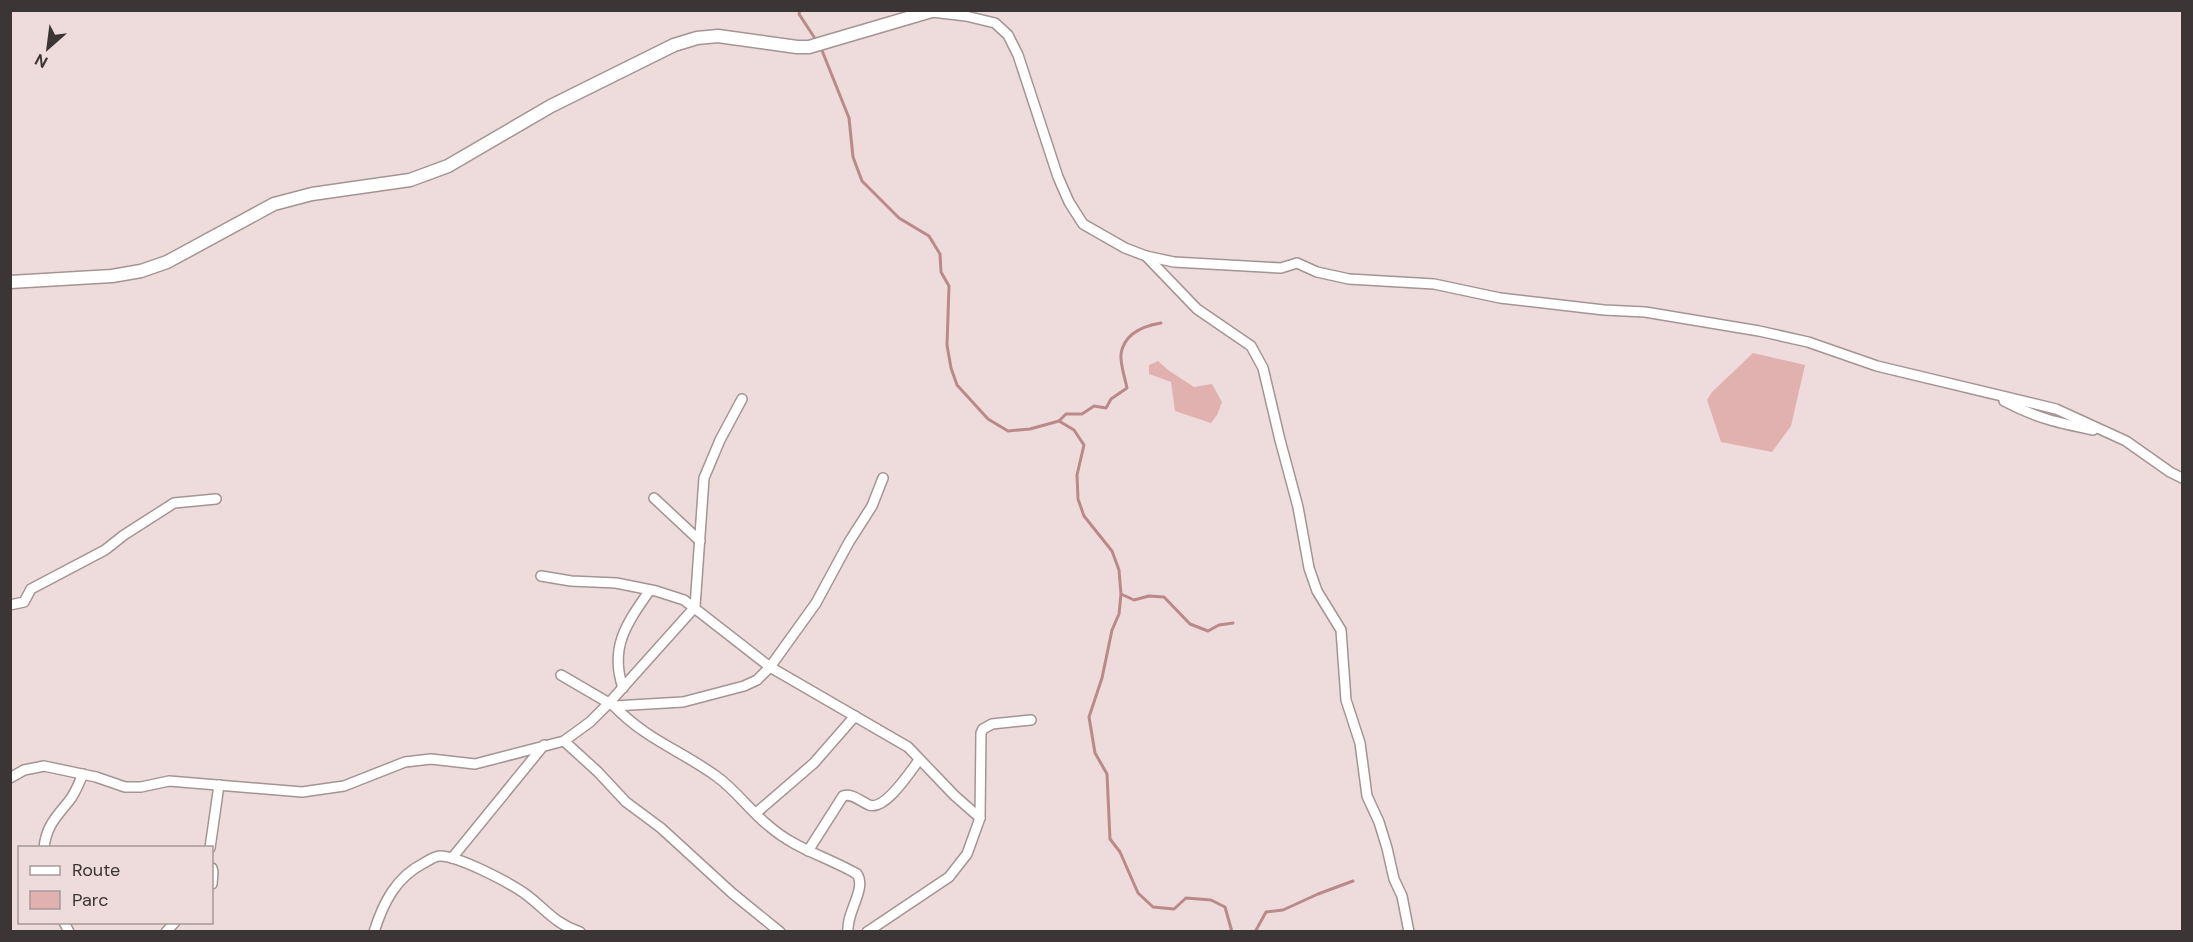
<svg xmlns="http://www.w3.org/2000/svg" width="2193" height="942" font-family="'DM Sans',sans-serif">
  <rect width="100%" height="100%" fill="#eddcdb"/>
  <!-- green -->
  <g fill="#e1b1b0">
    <polygon points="1753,353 1805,365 1791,426 1772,452 1721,442 1707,400 1712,392"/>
    <polygon points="1158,361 1168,370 1194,387 1212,384 1222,402 1217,415 1211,423 1175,411 1171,382 1149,374 1149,365"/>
  </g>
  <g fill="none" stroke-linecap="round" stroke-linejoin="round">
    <!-- stream -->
    <g stroke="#bc8989" stroke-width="3">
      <polyline points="800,10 799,14 816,40"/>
      <polyline points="821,48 849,118 853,157 862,181 899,218 929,236 940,254 941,272 949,286 947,345 951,368 957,385 988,419 1008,431 1030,429 1059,421 1074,430 1084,445 1077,475 1078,499 1084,516 1112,551 1119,570 1121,594 1119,614 1112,630 1102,678 1089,717 1095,753 1107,774 1110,839 1120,852 1138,893 1153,907 1174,909 1186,898 1211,900 1225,907 1232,932"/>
      <path d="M1059,421L1066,414H1082L1094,406L1106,408L1111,399L1127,388C1125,378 1120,364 1121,354C1124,334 1143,326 1161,323"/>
      <polyline points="1121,594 1134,600 1149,596 1164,597 1190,624 1208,631 1219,625 1233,623"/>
      <polyline points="1255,932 1266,912 1283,910 1318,894 1353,881"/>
    </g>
    <defs>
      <g id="minor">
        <polyline points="932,12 966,16 995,23 1008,35 1018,55 1058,177 1069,202 1083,224 1125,248 1146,256 1174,262 1281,268 1297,263 1317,272 1349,279 1434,284 1500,298 1604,310 1645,312 1759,331 1808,342 1877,366 2056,409 2126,441 2170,472 2182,478"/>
        <polyline points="1146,256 1197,309 1251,346 1263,368 1280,440 1298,507 1309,568 1317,591 1341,630 1346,700 1360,743 1367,796 1379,822 1387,848 1394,879 1402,896 1409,932"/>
        <path d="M2004,401C2036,418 2059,423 2093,430"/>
        <polyline points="654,498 700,541"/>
        <polyline points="541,576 571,581 616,583 656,591 684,600 770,667 908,747 954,795 980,818"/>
        <polyline points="10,605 24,602 31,589 105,550 124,535 174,503 216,499"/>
        <polyline points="561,675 614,706 683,702 744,686 757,680 770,667 816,603 849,542 872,506 883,478"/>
        <path d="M623,688C609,647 627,623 650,590"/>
        <path d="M614,706C647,740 680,750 716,776C736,790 750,811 769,826C795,849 828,857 857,874C867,889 846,912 848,932"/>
        <polyline points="564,741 598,772 626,802 661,828 732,893 780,932"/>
        <polyline points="10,778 24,770 44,766 96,777 125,787 141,787 169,781 302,792 344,786 405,762 431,759 475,764 564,741 590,722 609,703 695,607 704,478 720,440 742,399"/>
        <polyline points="756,813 814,763 855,716"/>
        <path d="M44,848C46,826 57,816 69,801C75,794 79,783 83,774"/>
        <polyline points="210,848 219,785"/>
        <path d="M808,851L843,796C852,793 860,801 869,805C885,811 910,772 919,760"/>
        <polyline points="452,858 544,745"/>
        <polyline points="212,868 213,872 212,884"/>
        <polyline points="64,922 69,932"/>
        <polyline points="166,932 175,922"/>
        <path d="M374,932C383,903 396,877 424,863C429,860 435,856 440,856C459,856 508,882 524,893C545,908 553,923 580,932"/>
        <polyline points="867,932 949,877 967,854 980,818 981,733 983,729 992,724 1031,720"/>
      </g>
      <polyline id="tertiary" points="10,282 112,276 141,271 167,262 274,204 312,194 410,180 448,166 551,106 674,45 697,38 718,36 797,47 809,47 935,10"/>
    </defs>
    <!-- minor casing -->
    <use href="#minor" stroke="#a49493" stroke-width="12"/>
    <!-- tertiary casing -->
    <use href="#tertiary" stroke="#a49493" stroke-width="15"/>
    <!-- minor -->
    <use href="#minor" stroke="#fff" stroke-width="9"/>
    <!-- tertiary -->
    <use href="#tertiary" stroke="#fff" stroke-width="12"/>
  </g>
  <!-- border -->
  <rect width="2193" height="942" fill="none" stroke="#3b3535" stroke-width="24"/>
  <!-- legend -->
  <rect x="18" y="846" width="195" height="78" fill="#eddcdb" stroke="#a69999" stroke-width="1.5"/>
  <rect x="30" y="866" width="30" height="9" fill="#ffffff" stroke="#a69999" stroke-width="1.5"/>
  <text x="72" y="876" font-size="18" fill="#3b3535">Route</text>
  <rect x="30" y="891" width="30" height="18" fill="#e1b1b0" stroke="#a69999" stroke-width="1.5"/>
  <text x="72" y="906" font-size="18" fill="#3b3535">Parc</text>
  <!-- north arrow -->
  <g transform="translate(48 48) rotate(208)" stroke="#eddcdb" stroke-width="4.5" paint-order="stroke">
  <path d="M0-4.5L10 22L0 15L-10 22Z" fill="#3b3535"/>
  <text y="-9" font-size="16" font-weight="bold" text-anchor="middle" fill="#3b3535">N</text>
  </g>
</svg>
